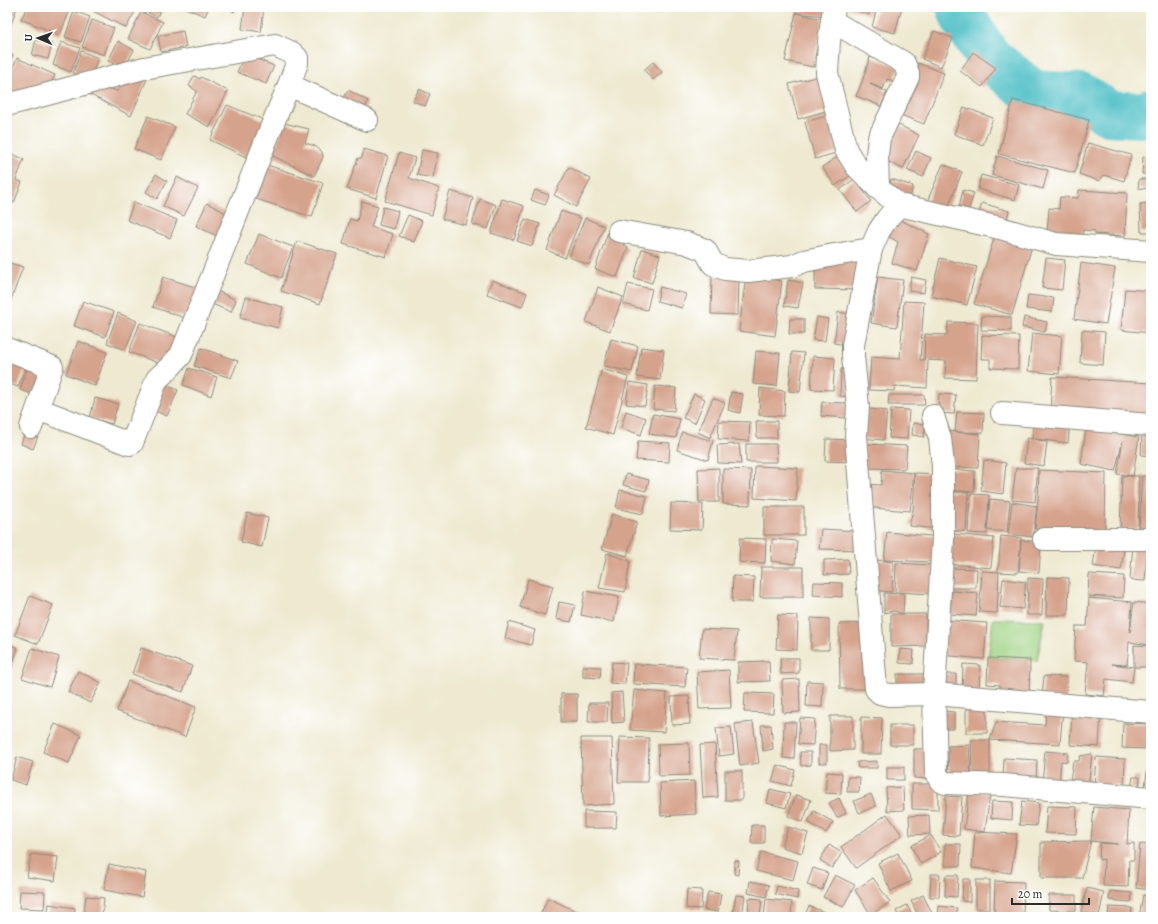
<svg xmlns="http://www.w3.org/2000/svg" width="1158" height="924" font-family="Alegreya,serif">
  <rect width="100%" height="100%" fill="#fff"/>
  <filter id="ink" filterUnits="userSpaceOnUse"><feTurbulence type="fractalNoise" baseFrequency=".025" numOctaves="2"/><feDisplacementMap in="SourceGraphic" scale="8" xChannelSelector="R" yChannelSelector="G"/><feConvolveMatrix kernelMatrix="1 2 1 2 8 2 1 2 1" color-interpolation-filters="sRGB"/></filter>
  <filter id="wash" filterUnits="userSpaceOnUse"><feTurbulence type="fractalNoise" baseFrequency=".012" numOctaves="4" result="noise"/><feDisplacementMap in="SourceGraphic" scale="16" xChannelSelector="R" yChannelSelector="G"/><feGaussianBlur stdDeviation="0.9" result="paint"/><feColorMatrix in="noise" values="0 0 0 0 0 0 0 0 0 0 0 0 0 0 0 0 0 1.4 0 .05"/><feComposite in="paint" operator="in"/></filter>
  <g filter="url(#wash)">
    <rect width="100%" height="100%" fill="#eee9d0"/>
    <!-- green -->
    <polygon fill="#9cd080" stroke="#647e56" points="993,619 1045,620 1037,661 1030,660 988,658"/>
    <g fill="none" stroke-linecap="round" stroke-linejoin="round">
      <!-- river -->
      <polyline stroke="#53c1c8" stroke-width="46" points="959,7 964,19 989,58 1033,93 1082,96 1109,113 1140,115 1151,112"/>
    </g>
    <g id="blocks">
      <!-- building -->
      <g fill="#d5a28b">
        <polygon points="7,7 17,7 11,25 7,23"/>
        <polygon points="27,7 62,7 70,10 60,35 21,19"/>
        <polygon points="93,7 130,7 136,10 126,28 91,10"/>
        <polygon points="137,7 162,7 157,17"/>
        <polygon points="183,7 209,7 205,16"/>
        <polygon points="226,7 237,7 234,12"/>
        <polygon points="245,7 264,7 261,32 242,29"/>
        <polygon points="797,7 827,7 826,16 796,13"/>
        <polygon points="846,7 872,7 869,15"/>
        <polygon points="877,7 902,7 895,33 872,27"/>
        <polygon points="74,11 90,17 81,42 65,37"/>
        <polygon points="141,12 163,22 150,49 128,39"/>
        <polygon points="796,13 823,19 813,67 785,61"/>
        <polygon points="92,20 114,28 104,55 82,47"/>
        <polygon points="183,31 186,47 161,52 158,36"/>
        <polygon points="934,31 953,38 941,67 922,59"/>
        <polygon points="36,40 52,44 48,59 32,55"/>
        <polygon points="118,41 134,50 124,69 108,61"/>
        <polygon points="61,42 80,48 71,72 53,65"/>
        <polygon points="81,51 98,58 90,80 73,73"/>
        <polygon points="973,52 996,68 982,87 960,71"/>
        <polygon points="7,53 13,55 7,68"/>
        <polygon points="245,54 274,66 266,84 237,72"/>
        <polygon points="870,57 899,67 894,81 887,79 883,89 870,84 887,92 881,106 856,96 862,82"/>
        <polygon points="17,58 55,75 47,92 7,93 7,81"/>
        <polygon points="653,62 662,72 653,80 644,70"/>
        <polygon points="918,63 944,73 924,124 898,114"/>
        <polygon points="130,72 147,79 131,116 87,93 94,82 117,91"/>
        <polygon points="194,76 200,79 201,77 228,91 210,127 185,114 197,91 189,86"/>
        <polygon points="819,76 829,110 798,119 789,84"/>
        <polygon points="419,89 430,94 425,106 413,101"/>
        <polygon points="348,90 368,101 363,112 343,100"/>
        <polygon points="1013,100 1089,120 1075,173 999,154"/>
        <polygon points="227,105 264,120 248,158 210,140"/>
        <polygon points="964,107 993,118 983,145 954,134"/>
        <polygon points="834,114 843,151 815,159 805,122"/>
        <polygon points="148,116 175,127 161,160 134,149"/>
        <polygon points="284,123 309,129 305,143 315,146 322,152 323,157 314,176 273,156"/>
        <polygon points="897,124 919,135 903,169 881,158"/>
        <polygon points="1088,143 1131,155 1124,181 1104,175 1099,181 1079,174"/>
        <polygon points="364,149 388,156 376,198 347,189 358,158 362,158"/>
        <polygon points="422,150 438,153 433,178 417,175"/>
        <polygon points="916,151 931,158 923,177 907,170"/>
        <polygon points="7,152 24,159 16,180 22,182 14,203 7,200"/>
        <polygon points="399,153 415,158 409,178 439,188 432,215 385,201"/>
        <polygon points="839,156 851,175 835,186 822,167"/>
        <polygon points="997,156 1048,170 1043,189 992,175"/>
        <polygon points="1143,157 1151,158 1151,175 1142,174"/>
        <polygon points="943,164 962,172 947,210 927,202"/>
        <polygon points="267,165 323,183 312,217 256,199"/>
        <polygon points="569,167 591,179 576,207 554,195"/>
        <polygon points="156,174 167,181 157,199 146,192"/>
        <polygon points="981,175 1019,185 1015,200 978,189"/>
        <polygon points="177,177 198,188 184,216 163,206"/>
        <polygon points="854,179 871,201 857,212 840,190"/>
        <polygon points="891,179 913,186 910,198 888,192"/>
        <polygon points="1139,179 1151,179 1151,189 1138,188"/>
        <polygon points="535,190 549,195 545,205 531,200"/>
        <polygon points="963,190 974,193 969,209 959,207"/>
        <polygon points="1079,190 1127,193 1125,236 1095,234 1095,231 1083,230 1082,243 1047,234 1049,208 1059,209 1060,197 1078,198"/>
        <polygon points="450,191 473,198 466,225 442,219"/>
        <polygon points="480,199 496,205 488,229 472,224"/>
        <polygon points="502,199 524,206 514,240 491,233"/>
        <polygon points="362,201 378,206 371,227 393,234 386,257 343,244 350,219 357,221"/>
        <polygon points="134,202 177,220 170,238 127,220"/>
        <polygon points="207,203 230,215 219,237 196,226"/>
        <polygon points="982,203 1009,211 1006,222 979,213"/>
        <polygon points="1151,203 1151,232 1141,232 1140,204"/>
        <polygon points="383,207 398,211 394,229 379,225"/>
        <polygon points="561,211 581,218 565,258 547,250"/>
        <polygon points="408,215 422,221 414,242 399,236"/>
        <polygon points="894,217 929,234 917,271 892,263 898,242 886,235"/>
        <polygon points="585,218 604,226 589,265 569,257"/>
        <polygon points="525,219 540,224 532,246 517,241"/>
        <polygon points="608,232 628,248 617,277 595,269"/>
        <polygon points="259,234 293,247 281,278 247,264"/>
        <polygon points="994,238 1032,246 1012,315 974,304"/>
        <polygon points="297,241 337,254 320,304 281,291"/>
        <polygon points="642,249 660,255 652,283 634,278"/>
        <polygon points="940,258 977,267 967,305 931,296"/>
        <polygon points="1046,258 1065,260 1062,290 1042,288"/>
        <polygon points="815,260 861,260 861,290 815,289"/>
        <polygon points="7,262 23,267 8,308 7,308"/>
        <polygon points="1081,263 1115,268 1106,324 1074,319"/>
        <polygon points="712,276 739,277 738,315 711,314"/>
        <polygon points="746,276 782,281 775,336 739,331"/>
        <polygon points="163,277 198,288 188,319 153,307"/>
        <polygon points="878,277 903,280 897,327 871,323"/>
        <polygon points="911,277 926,280 924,293 909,291"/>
        <polygon points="492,280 527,293 522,307 487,294"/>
        <polygon points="788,280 803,283 798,308 784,306"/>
        <polygon points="628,284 652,289 647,310 623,304"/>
        <polygon points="598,287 623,297 610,331 586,322"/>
        <polygon points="660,287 686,294 682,308 657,301"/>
        <polygon points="1125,289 1151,291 1151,333 1121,330"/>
        <polygon points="217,291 236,300 231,312 212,304"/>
        <polygon points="1028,295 1054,298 1052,312 1026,309"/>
        <polygon points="246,297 283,307 278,328 240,318"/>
        <polygon points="83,301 114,312 105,337 74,326"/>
        <polygon points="904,301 924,302 920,360 924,360 925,334 947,335 948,322 978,323 976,379 945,378 946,361 928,360 927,388 895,386 894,391 869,390 871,357 900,359"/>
        <polygon points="838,312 851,314 847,345 834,343"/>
        <polygon points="118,313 137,321 125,350 107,343"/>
        <polygon points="982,316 1011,317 1011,331 981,330"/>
        <polygon points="817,317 828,319 825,341 813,340"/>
        <polygon points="1024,317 1047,322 1045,332 1022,327"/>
        <polygon points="790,319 804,319 804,334 789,334"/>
        <polygon points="140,323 177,337 166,366 129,352"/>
        <polygon points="1082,330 1105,332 1103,365 1080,363"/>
        <polygon points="1032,333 1062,336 1059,374 1028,371"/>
        <polygon points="982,335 1019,336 1018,369 990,368 990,359 981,359"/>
        <polygon points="611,339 638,346 632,372 604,366"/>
        <polygon points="78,341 107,352 95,386 66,374"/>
        <polygon points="641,347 664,350 660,380 637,377"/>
        <polygon points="201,348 238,361 231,378 194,366"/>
        <polygon points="756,351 780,353 777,386 753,384"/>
        <polygon points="792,352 804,353 800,392 789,391"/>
        <polygon points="813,356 835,358 833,390 811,389"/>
        <polygon points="7,359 26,366 18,387 7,383"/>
        <polygon points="29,363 48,369 39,396 20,390"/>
        <polygon points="189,368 217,377 211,396 183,385"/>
        <polygon points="602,369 628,377 613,435 586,427"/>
        <polygon points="841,369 850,369 849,397 840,396"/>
        <polygon points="1052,377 1151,383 1151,419 1050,413"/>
        <polygon points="158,382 178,390 167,416 148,408"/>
        <polygon points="629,382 648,385 645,406 626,404"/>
        <polygon points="655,386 676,388 674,411 653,409"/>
        <polygon points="760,388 785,391 784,416 759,415"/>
        <polygon points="731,392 743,394 740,413 728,410"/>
        <polygon points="694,394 705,399 695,423 683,418"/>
        <polygon points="939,394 956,395 954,414 938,413"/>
        <polygon points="889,395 924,395 925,405 888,405"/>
        <polygon points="95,398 118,404 112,424 90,418"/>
        <polygon points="713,398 725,403 710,438 698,432"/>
        <polygon points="822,402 847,403 846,418 821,416"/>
        <polygon points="861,408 887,411 884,440 859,438"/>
        <polygon points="891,409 909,410 907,439 889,438"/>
        <polygon points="626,411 646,418 641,435 621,428"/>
        <polygon points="957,412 984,413 983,433 955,432"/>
        <polygon points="653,414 680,419 676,438 649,434"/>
        <polygon points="1034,417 1070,422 1068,443 1035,439 1047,442 1044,466 1024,463 1027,438 1032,439"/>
        <polygon points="719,421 750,422 749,441 718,439"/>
        <polygon points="756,421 777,421 777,438 757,438"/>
        <polygon points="913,423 925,424 924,437 912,435"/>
        <polygon points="1086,428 1139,437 1133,476 1117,474 1123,440 1115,471 1081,464"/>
        <polygon points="26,429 39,434 33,449 21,444"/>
        <polygon points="947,431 980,434 978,468 950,467"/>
        <polygon points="682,432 713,441 708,460 677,450"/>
        <polygon points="1142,432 1151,433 1151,456 1141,455"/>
        <polygon points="826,439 854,440 853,462 825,461"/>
        <polygon points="638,441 670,443 669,462 636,460"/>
        <polygon points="739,444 741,464 718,463 717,445"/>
        <polygon points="746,444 776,444 777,462 746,462"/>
        <polygon points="865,444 907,446 905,469 864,468"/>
        <polygon points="984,460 1006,463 1003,494 981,491"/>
        <polygon points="755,466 798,468 796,501 754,498"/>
        <polygon points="719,468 719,502 699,502 698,469"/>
        <polygon points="1016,468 1038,468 1035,502 1012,500"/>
        <polygon points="723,469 751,470 750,505 723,504"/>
        <polygon points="947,469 975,471 974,492 946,490"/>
        <polygon points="882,470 914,473 910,511 862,507 864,484 881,485"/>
        <polygon points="1039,470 1106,473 1105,531 1035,529 1038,501"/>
        <polygon points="915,473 942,474 939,529 909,526 913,510"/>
        <polygon points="626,474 649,480 646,491 623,485"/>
        <polygon points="1122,476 1139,476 1138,529 1120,529"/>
        <polygon points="1142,476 1151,476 1151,530 1139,529"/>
        <polygon points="620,490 647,496 643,514 616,508"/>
        <polygon points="946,492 968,492 966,531 944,531"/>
        <polygon points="970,494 989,495 987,534 968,533"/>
        <polygon points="990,499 1010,501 1007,532 987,530"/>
        <polygon points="1012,502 1037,506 1033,537 1008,534"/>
        <polygon points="671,503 703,504 702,530 670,529"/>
        <rect x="764" y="507" width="40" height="28"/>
        <polygon points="247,513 268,518 262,547 241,542"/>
        <polygon points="612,514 637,522 627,556 602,549"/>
        <polygon points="821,529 859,531 859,550 819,549"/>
        <polygon points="887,532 942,537 933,562 884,560"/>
        <polygon points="953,534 994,538 991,568 950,564"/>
        <polygon points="1001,536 1021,538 1018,573 998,572"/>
        <polygon points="740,538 766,539 765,563 739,562"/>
        <polygon points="772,539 797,541 795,564 771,561"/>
        <polygon points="1021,540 1041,542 1039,573 1019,571"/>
        <polygon points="1133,545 1148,546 1145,581 1130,580"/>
        <polygon points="1096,546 1124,549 1121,570 1093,566"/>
        <polygon points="607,553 630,561 625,592 599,588"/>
        <polygon points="848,559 849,574 824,575 824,560"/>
        <polygon points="869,559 893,562 892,592 869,590"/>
        <polygon points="896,563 934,565 933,594 895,592"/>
        <polygon points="761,567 803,567 803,597 760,597"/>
        <polygon points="951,568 977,569 976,588 951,588"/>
        <polygon points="982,571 999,572 997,613 979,612"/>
        <polygon points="1089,574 1124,576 1123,598 1088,596"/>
        <polygon points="733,576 754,577 753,602 732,602"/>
        <polygon points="1047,577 1069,578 1068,615 1046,615"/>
        <polygon points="1028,578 1043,579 1042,615 1027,615"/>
        <polygon points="528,579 553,586 545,615 520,607"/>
        <polygon points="1003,579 1026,582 1023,609 1000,607"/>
        <polygon points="814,582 842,583 842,597 813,595"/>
        <polygon points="585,591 619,597 614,622 581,615"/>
        <polygon points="952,591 978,593 976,616 950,614"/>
        <polygon points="884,593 904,594 903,614 894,611 884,613"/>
        <polygon points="30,596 53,605 38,644 15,635"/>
        <polygon points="1089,598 1132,602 1130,632 1134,602 1151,604 1151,645 1129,642 1127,665 1112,664 1134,667 1132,682 1106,679 1104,696 1085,694 1088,662 1074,661 1076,626 1087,626"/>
        <polygon points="559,602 575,605 571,622 556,619"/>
        <polygon points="891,614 926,614 926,646 891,647"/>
        <polygon points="778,615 798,616 797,650 776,649"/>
        <polygon points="811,618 829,619 829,650 811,650"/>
        <polygon points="943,620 987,623 984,659 940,655"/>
        <polygon points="509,622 535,630 531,645 505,638"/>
        <polygon points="864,623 865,689 840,689 839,624"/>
        <polygon points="702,629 737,631 734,660 699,658"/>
        <polygon points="7,643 18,648 10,671 7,670"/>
        <polygon points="1134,645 1151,646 1151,667 1134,667"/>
        <polygon points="32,648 59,657 50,687 22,678"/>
        <polygon points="141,648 192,666 183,692 132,674"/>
        <polygon points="900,649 914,650 913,664 899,663"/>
        <polygon points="780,658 799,658 799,673 781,674"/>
        <polygon points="988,658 1030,660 1029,697 1000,696 1000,685 987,684"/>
        <polygon points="769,661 770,681 738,682 738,662"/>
        <polygon points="612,662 627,663 625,684 610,683"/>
        <polygon points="634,664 687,667 685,687 633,684"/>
        <polygon points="963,664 980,665 979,693 962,692"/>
        <polygon points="583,666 601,667 600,678 583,677"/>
        <polygon points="729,670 731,708 699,709 697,672"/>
        <polygon points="78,671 101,683 90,703 68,692"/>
        <rect x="897" y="674" width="27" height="16"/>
        <polygon points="940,674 956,674 956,689 939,688"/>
        <polygon points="1044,676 1067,677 1066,699 1042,697"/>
        <polygon points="799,679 800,712 783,713 782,680"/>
        <polygon points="128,681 196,707 185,737 117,711"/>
        <polygon points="807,681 823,682 822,707 806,706"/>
        <polygon points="634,690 667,693 664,732 630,730"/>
        <polygon points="622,692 624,722 612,723 611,693"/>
        <polygon points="745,693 774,694 773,713 744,712"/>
        <rect x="561" y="694" width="16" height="28"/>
        <polygon points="689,696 690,724 672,725 671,697"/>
        <polygon points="589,703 608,703 607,722 588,722"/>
        <polygon points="987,708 987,733 966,733 966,709"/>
        <polygon points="1046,708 1063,709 1060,744 990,740 996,722 1045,725"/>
        <polygon points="939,711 954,712 954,729 939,729"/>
        <polygon points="1072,712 1101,713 1099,747 1070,745"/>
        <polygon points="830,716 853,716 853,750 830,751"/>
        <polygon points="861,717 882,718 881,754 861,754"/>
        <polygon points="800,718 815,719 813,745 798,744"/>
        <polygon points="753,722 759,763 740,766 735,724"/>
        <polygon points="784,722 796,722 794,759 783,758"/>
        <polygon points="1123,723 1151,724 1151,749 1122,748"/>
        <polygon points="55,724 81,735 69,763 43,752"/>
        <polygon points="761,725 771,725 773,749 763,751"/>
        <rect x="890" y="725" width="23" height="20"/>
        <polygon points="731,727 734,754 719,756 716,728"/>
        <polygon points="620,737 649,738 648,782 618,782"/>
        <polygon points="581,738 612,738 614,804 583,806"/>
        <polygon points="971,740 990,740 990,776 972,776"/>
        <polygon points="689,743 690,775 659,776 658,744"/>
        <polygon points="715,744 718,797 703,798 700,745"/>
        <rect x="819" y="745" width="8" height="18"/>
        <polygon points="969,745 971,778 949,779 948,746"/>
        <polygon points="914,749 929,749 928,779 914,778"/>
        <polygon points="1045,751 1068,753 1067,762 1061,761 1059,785 1042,784"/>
        <polygon points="800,752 811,752 811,765 801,766"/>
        <polygon points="1092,754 1088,789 1069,787 1073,761 1079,761 1080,756"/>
        <polygon points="17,757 33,762 26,785 11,780"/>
        <polygon points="1096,757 1125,759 1124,786 1094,785"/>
        <polygon points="1004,758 1037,760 1036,781 1003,779"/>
        <polygon points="877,761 877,768 858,768 857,762"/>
        <polygon points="1148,764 1151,764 1151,795 1144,795"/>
        <polygon points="777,765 795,770 791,786 772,781"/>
        <rect x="887" y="767" width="17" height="13"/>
        <rect x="725" y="771" width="17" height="29"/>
        <polygon points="827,772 842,773 841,794 825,793"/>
        <polygon points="848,777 860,777 859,792 847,792"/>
        <polygon points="1133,777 1140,777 1139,789 1131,788"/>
        <polygon points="694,781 696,814 661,816 660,783"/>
        <polygon points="912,784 938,784 938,810 912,809"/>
        <polygon points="903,787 904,810 887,811 886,788"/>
        <polygon points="770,789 790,794 786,808 767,803"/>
        <polygon points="969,791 990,794 985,832 964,829"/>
        <polygon points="871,794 876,806 859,813 854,801"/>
        <polygon points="796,795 811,800 803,822 788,816"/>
        <polygon points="946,796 962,797 959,836 943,835"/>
        <polygon points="839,798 846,813 837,818 829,803"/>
        <polygon points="992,801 1013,802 1012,820 991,818"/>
        <polygon points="1022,801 1039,803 1036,826 1019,825"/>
        <polygon points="1047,806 1077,807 1076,834 1045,833"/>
        <polygon points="1094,807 1129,810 1127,844 1134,843 1134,860 1129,860 1128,887 1103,886 1104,859 1099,860 1100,843 1118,844 1091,841"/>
        <polygon points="584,811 617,812 616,828 584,828"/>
        <polygon points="814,811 833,822 826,833 808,822"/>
        <polygon points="887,814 902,835 856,868 841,847"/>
        <polygon points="929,815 930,834 910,835 909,816"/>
        <polygon points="752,825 764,825 764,843 751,843"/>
        <polygon points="788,827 808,833 802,853 782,847"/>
        <polygon points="975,832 1017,834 1011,873 972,868"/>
        <polygon points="931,835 941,852 921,864 911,846"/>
        <polygon points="1091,841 1082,878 1041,878 1041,842"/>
        <polygon points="945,844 961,844 960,866 945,866"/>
        <polygon points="1140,844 1151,845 1151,890 1136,888"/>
        <polygon points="829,845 842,853 832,868 820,860"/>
        <polygon points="761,852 798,861 793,880 756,871"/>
        <polygon points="898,853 912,881 891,891 878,863"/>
        <polygon points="31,854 58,857 55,881 27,877"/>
        <polygon points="735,860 739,861 738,875 734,874"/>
        <polygon points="109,864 146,872 142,897 104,890"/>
        <polygon points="813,868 828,873 822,890 807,885"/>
        <polygon points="931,874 940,874 939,897 930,897"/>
        <polygon points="835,875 855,885 843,907 823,897"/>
        <polygon points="946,875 958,875 957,897 945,896"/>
        <polygon points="873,878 890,902 871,915 855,890"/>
        <polygon points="963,879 970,879 970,902 962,901"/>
        <rect x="976" y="880" width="14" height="29"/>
        <polygon points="750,881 769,885 766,897 748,893"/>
        <polygon points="995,881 1024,882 1023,917 994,917"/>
        <polygon points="777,886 798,891 797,899 775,894"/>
        <polygon points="1087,888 1104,892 1099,916 1081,912"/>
        <polygon points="687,889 702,890 701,909 686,908"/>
        <polygon points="20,891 45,892 44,909 19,908"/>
        <polygon points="1110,891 1132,893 1131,902 1109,900"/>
        <polygon points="708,892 721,894 718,912 704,910"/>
        <polygon points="736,895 745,896 742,917 732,917"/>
        <polygon points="923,895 934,917 919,917 911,901"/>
        <polygon points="1049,895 1076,895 1076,911 1049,910"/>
        <polygon points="1143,895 1151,897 1151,917 1139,917"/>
        <polygon points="86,896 104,898 102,917 83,917"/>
        <polygon points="548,898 589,917 539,917"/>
        <polygon points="749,898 762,899 760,916 748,914"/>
        <polygon points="766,899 792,902 791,917 764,917"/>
        <polygon points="49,904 75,908 74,917 47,917"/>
        <polygon points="907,905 913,917 899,917 896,911"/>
        <polygon points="809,906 829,914 828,917 804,917"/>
        <polygon points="939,906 957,908 956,917 938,917"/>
        <polygon points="1109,907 1132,908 1131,917 1108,917"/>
      </g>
    </g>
  </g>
  <g filter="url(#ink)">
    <use href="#blocks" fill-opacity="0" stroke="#8c8a7e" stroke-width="1"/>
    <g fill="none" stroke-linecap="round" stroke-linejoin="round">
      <defs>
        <g id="minor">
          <polyline points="834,7 832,21 904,63 908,73 908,77 879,138 877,155 878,188 899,205 1000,228 1056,244 1151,251"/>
          <polyline points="832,21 829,41 827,73 846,150 856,166 878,188"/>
          <polyline points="7,105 144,68 275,45 292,53 297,58 297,63 289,85"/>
          <polyline points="899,205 887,219 879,231 871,249 853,345 853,356 858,407 856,436 876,689 880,693 889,695 934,694 1151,712"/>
          <polyline points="619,231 687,243 705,250 713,264 725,269 748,271 792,266 804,261 834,255 871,249"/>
          <polyline points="7,349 52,367 31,427"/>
          <polyline points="38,409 129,444 132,443 157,379 168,369 181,355 273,123 289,85 367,120"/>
          <polyline points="1002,413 1151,425"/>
          <polyline points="933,416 940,438 943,466 943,538 934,694 936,773 940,780 945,783 1004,785 1151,798"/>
          <polyline points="1044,539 1151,539"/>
        </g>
      </defs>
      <!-- minor casing -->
      <use href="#minor" stroke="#8c8a7e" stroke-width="24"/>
      <!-- minor -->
      <use href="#minor" stroke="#fff" stroke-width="22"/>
    </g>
  </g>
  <!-- margin -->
  <rect width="1158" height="924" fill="none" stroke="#fff" stroke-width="24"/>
  <!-- north arrow -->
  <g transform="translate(38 38) rotate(272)" stroke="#ffffff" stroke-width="3" paint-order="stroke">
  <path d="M0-3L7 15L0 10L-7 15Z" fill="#2b2b2b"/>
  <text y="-6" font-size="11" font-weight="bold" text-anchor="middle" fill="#2b2b2b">U</text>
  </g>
  <!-- scale -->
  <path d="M1012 898v6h77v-6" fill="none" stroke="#2b2b2b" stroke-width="2"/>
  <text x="1018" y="898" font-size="12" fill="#2b2b2b" stroke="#ffffff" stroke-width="3" paint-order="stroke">20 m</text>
</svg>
